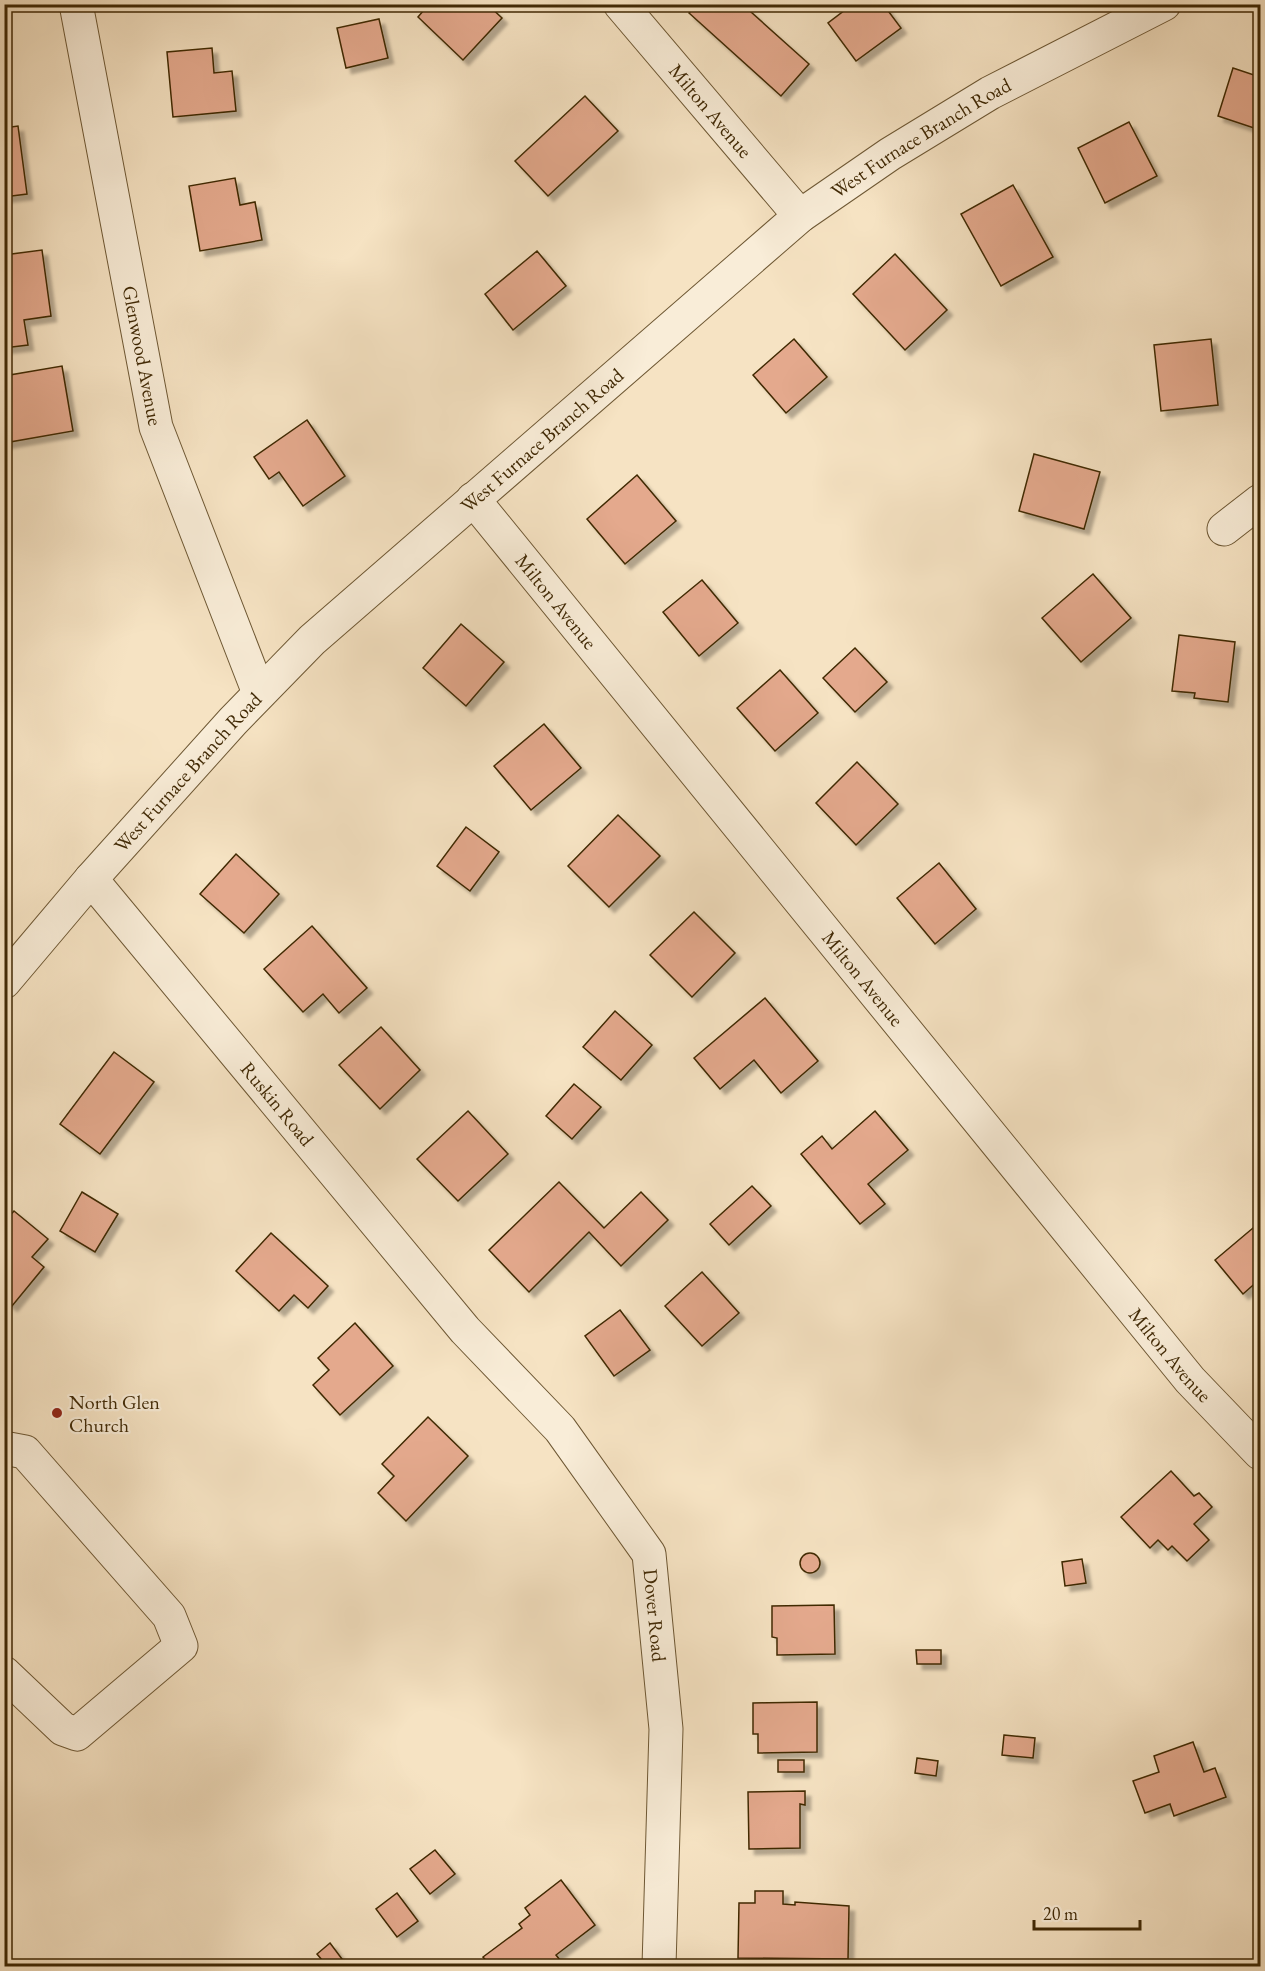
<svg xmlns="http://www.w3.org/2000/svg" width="1265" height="1971" font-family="'EB Garamond',serif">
  <defs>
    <filter id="shadow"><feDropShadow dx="5.5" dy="5.5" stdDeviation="1.5" flood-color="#0004"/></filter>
  </defs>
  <rect width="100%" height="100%" fill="#f6e3c3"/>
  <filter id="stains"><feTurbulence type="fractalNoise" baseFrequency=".00333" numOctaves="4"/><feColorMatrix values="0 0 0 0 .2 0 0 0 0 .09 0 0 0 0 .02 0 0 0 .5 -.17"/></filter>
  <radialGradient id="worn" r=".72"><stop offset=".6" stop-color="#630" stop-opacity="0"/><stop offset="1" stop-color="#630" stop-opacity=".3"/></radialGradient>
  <!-- building -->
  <g fill="#e4a98d" stroke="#402905" stroke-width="1.5" filter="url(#shadow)">
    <polygon points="429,4 487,4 502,18 463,60 418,17"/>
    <polygon points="697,4 742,4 809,64 781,96 689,13"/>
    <polygon points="853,4 883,4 901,28 856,61 828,23"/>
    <polygon points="379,19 388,58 346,68 337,28"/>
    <polygon points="212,48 214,73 232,71 236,111 173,117 167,52"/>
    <polygon points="1233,68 1260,77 1260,130 1218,116"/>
    <polygon points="585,96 618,131 548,196 515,161"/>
    <polygon points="1129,122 1157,176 1105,203 1078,148"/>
    <polygon points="18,126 27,194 4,197 4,128"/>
    <polygon points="235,178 240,205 255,202 262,240 200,251 189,186"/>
    <polygon points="1013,185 1053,257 1001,286 961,214"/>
    <polygon points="42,250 51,316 24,320 28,345 4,348 4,255"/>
    <polygon points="537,251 566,286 513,330 485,294"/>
    <polygon points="895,254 947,310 905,350 853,294"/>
    <polygon points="794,339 827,377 786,413 753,375"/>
    <polygon points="1211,339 1218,405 1161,411 1154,345"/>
    <polygon points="62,366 73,431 4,443 4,376"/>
    <polygon points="307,420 345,476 303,506 279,472 269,479 254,457"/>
    <polygon points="1034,454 1100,472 1084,529 1019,511"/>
    <polygon points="637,475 676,521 625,564 587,519"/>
    <polygon points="1093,574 1131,618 1081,662 1042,618"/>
    <polygon points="702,580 738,623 699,656 663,612"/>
    <polygon points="461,624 504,662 466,706 423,668"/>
    <polygon points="1179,635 1235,642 1228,702 1194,698 1195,693 1172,691"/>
    <polygon points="855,648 887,682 855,712 823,678"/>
    <polygon points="780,670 818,713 775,751 737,708"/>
    <polygon points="544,724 581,768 531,810 494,766"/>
    <polygon points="857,762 898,804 856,845 816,803"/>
    <polygon points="618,815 660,856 609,907 568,866"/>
    <polygon points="466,827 499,852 470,891 437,866"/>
    <polygon points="236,854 279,894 244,933 200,894"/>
    <polygon points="939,863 976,909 935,944 897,898"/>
    <polygon points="694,912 735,953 692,997 650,955"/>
    <polygon points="312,926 367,988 339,1013 323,994 303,1012 264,969"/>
    <polygon points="765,998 818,1061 781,1093 754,1060 720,1089 694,1058"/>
    <polygon points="615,1011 652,1045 621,1080 583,1047"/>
    <polygon points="381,1027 420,1070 380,1109 339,1065"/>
    <polygon points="114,1052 154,1082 100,1154 60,1124"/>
    <polygon points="574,1084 601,1107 572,1139 546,1116"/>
    <polygon points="468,1111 508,1154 458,1201 417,1159"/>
    <polygon points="875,1111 908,1150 868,1184 885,1204 860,1224 801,1154 822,1136 832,1149"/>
    <polygon points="559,1182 604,1228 641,1192 668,1220 621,1266 589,1232 529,1292 489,1250"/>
    <polygon points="752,1186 771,1206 729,1245 710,1224"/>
    <polygon points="82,1192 118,1214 95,1252 60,1231"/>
    <polygon points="14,1211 48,1239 32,1257 44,1267 12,1306 4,1300 4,1222"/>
    <polygon points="1253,1228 1260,1237 1260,1279 1243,1294 1215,1260"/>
    <polygon points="271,1233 328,1286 308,1308 294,1295 279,1311 236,1271"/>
    <polygon points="702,1272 739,1313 702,1346 665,1306"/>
    <polygon points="620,1310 650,1350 614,1376 585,1336"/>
    <polygon points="355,1323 393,1366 340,1415 313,1385 329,1370 318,1358"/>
    <polygon points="428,1417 468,1456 406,1521 378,1493 394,1476 382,1464"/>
    <polygon points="1171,1471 1194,1496 1199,1493 1212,1507 1194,1524 1209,1540 1187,1561 1172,1546 1168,1550 1158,1540 1150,1548 1121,1517"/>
    <circle cx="810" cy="1563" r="10"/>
    <polygon points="1082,1559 1086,1583 1065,1586 1062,1562"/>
    <polygon points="834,1605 835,1654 777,1655 777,1638 772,1637 772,1606"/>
    <polygon points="916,1650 941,1650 941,1664 917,1664"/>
    <polygon points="817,1702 817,1752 758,1753 758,1734 753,1734 753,1703"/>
    <polygon points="1004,1735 1035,1738 1033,1758 1002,1755"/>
    <polygon points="1193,1742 1204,1772 1215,1768 1226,1797 1174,1816 1170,1804 1145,1813 1133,1781 1159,1772 1154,1756"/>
    <polygon points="917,1758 938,1761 936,1776 915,1773"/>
    <rect x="778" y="1760" width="26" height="12"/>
    <polygon points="805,1791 805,1805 800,1804 800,1848 749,1849 748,1792"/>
    <polygon points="435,1850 455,1874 430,1894 410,1869"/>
    <polygon points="561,1880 595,1925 556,1955 565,1966 491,1966 483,1957 522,1928 519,1924 530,1915 525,1908"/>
    <polygon points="755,1891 783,1891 783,1904 795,1905 795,1902 849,1906 848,1959 738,1958 739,1903 755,1903"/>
    <polygon points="397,1893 418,1921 397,1937 376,1909"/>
    <polygon points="330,1943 345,1963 339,1966 327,1966 317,1954"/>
    <polygon points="760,1964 826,1965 760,1966"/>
  </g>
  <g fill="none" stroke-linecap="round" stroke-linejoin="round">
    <defs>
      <g id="minor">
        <path id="s1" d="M76,4L156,427L259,693"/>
        <path id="s2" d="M620,4L800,216"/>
        <path id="s3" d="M473,499L1190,1380L1260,1453"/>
        <polyline points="1224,529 1260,501"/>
        <path id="s4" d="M91,879L465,1330L560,1429L649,1554L666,1729L659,1966"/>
        <path id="s5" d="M4,982L91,879L233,721L312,640L800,216L890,154L990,93L1164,4"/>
        <polyline points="4,1452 9,1449 25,1452 169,1616 181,1646 77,1734 63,1729 4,1673"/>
      </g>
    </defs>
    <!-- minor casing -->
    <use href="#minor" stroke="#6e5834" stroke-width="35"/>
    <!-- minor -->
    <use href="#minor" stroke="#f9edd8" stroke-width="33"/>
  </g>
  <!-- markers -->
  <circle fill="#8f2418" stroke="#f9edd8" stroke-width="2" cx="57" cy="1413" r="6"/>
  <g text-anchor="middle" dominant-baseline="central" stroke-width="4.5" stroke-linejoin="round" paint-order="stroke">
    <!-- street labels -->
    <g font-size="20" fill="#402905" stroke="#f9edd8">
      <text stroke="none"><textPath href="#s2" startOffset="140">Milton Avenue</textPath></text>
      <text stroke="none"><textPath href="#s5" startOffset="1251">West Furnace Branch Road</textPath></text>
      <text stroke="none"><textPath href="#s1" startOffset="358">Glenwood Avenue</textPath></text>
      <text stroke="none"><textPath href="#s5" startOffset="765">West Furnace Branch Road</textPath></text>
      <text stroke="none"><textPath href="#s3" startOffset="132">Milton Avenue</textPath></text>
      <text stroke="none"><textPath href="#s5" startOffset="279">West Furnace Branch Road</textPath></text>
      <text stroke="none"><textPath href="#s3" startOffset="618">Milton Avenue</textPath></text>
      <text stroke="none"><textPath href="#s4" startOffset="292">Ruskin Road</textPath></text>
      <text stroke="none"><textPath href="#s3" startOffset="1104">Milton Avenue</textPath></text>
      <text stroke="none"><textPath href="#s4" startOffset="938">Dover Road</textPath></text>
    </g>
    <!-- poi labels -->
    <g font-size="20" fill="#402905" stroke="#f9edd8" text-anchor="start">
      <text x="69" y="1402">North Glen<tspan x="69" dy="23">Church</tspan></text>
    </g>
  </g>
  <!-- margin -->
  <rect width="1265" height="1971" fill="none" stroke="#f6e3c3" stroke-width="24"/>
  <rect x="6" y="6" width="1253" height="1959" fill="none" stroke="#402905" stroke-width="3"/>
  <rect x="12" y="12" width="1241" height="1947" fill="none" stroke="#402905" stroke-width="1.5"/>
  <!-- scale -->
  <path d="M1034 1920v9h106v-9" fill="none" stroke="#402905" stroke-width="3"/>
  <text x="1043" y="1920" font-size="18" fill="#402905" stroke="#f9edd8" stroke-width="4.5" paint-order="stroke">20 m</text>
  <rect width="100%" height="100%" filter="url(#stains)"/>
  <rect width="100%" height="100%" fill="url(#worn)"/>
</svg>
